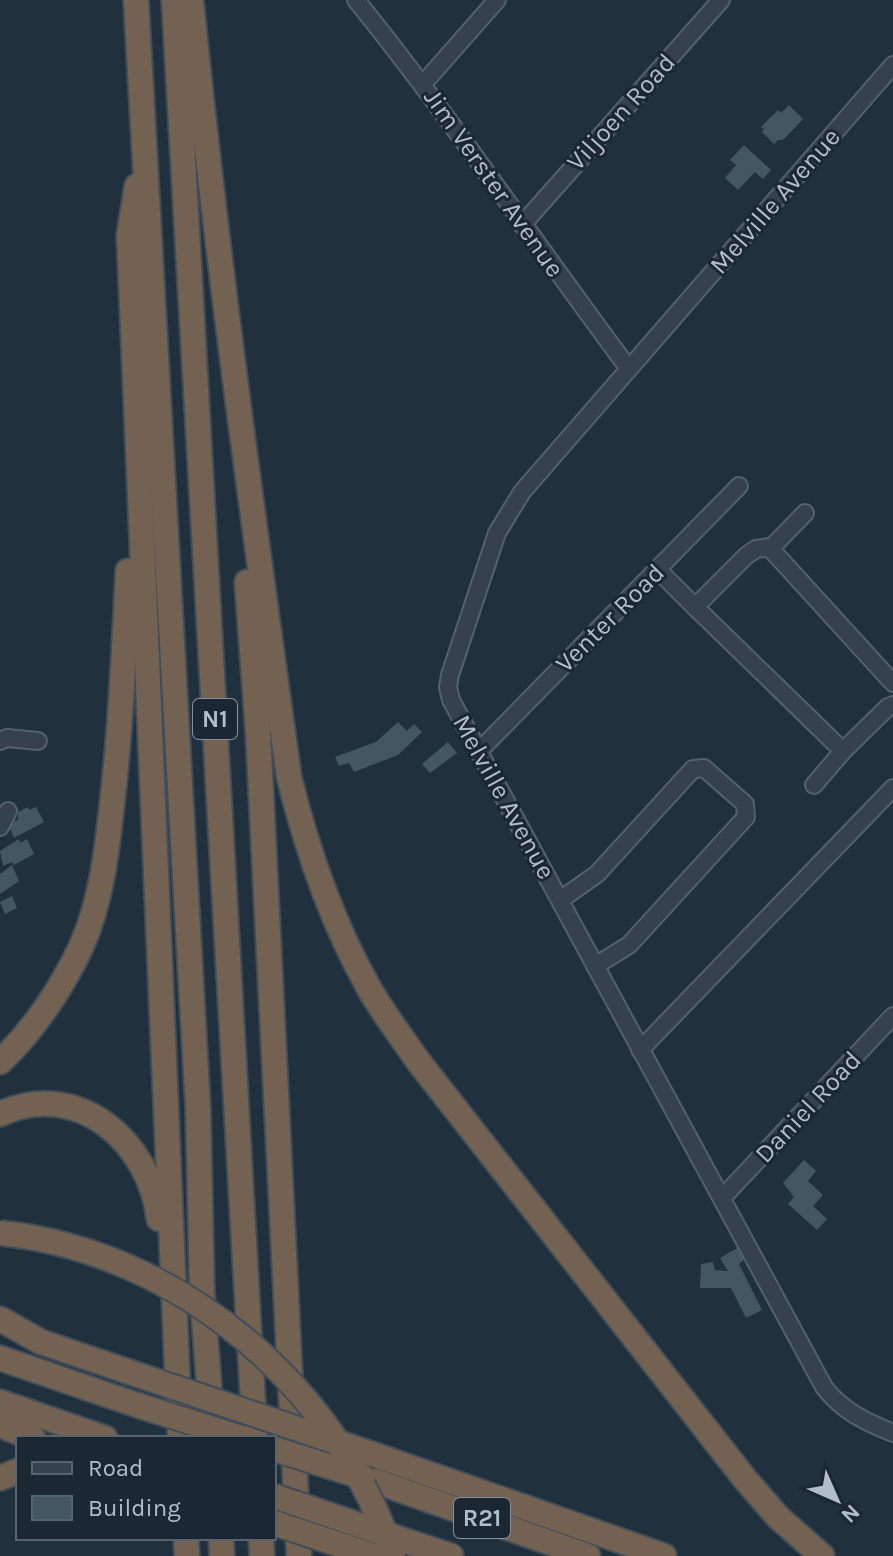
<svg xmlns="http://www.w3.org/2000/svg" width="893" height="1556" font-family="Karla,sans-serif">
  <rect width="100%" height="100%" fill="#21303d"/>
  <!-- building -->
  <g fill="#455663">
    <polygon points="789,105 803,119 783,140 778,140 774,144 762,132 764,129 761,127 778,110 781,113"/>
    <polygon points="744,145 771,170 763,179 755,172 738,190 725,178 736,165 730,160"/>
    <polygon points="398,722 407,731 414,724 422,732 398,755 354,772 349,763 339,766 335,757 376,742"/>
    <polygon points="448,742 457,753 430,773 422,764"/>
    <polygon points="28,807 29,810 36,807 44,822 14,838 8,824 18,820 18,812"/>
    <polygon points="19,839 20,843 27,839 34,854 14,865 12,862 3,866 0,851"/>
    <polygon points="12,865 19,881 0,894 0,874"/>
    <polygon points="12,896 17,908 5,914 0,902"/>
    <polygon points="804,1160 816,1171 808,1181 823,1195 813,1206 827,1219 817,1230 788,1204 794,1197 783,1183"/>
    <polygon points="739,1247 746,1258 739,1264 762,1310 746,1318 731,1288 700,1288 701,1264 713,1262 715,1270 728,1271 720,1258"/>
  </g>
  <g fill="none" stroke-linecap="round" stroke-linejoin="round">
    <defs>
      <g id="minor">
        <path d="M356,0C452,119 537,246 629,369"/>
        <path d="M893,65L522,492L497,533L450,675L448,687L451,700L824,1387C842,1411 866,1422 893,1433"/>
        <polyline points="423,84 497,0"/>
        <polyline points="522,225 721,0"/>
        <polyline points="771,548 805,513"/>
        <polyline points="658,570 695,607"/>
        <polyline points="0,741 7,738 38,741"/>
        <polyline points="480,750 739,486"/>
        <polyline points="843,751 695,607 747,555 756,549 769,547 893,683"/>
        <polyline points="814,785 843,751 888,707 893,705"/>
        <polyline points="0,827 8,811"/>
        <polyline points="560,900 597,874 693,769 704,768 745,804 746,817 629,945 595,966"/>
        <polyline points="640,1050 893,788"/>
        <polyline points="722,1198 893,1016"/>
      </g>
      <g id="highway">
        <polyline points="136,0 198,1108 202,1292 213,1438"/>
        <polyline points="174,0 255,1438"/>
        <path d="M191,0C217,260 253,518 289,777C307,850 332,923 370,990C384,1014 402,1038 418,1061L745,1479L778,1517L822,1556"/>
        <polyline points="137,186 129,235 180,1438"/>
        <polyline points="247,582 258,732 299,1556"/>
        <path d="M0,1062C33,1031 62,988 81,947C101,903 107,851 112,804C121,726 124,649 128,571"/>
        <path d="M0,1114C78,1078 150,1142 159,1219"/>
        <polyline points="0,1319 41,1342 144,1377"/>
        <polyline points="0,1358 137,1405"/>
        <polyline points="0,1402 105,1438"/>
        <polyline points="0,1425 33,1438"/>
        <polyline points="372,1454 664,1556"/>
        <polyline points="0,1478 18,1471"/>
        <polyline points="375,1481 588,1556"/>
        <polyline points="186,1538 187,1556"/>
        <polyline points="221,1538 222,1556"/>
        <polyline points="261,1538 262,1556"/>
        <polyline points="409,1542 451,1556"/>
      </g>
    </defs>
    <!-- minor casing -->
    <use href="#minor" stroke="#54606b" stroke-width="20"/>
    <!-- highway casing -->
    <use href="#highway" stroke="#414d58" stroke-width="28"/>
    <!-- minor -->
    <use href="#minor" stroke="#35424d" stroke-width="16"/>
    <!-- highway -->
    <use href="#highway" stroke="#736252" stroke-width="24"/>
    <defs>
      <g id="highway-bridge">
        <path d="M0,1233C178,1251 339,1387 393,1556"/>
        <polyline points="144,1377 372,1454"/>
        <polyline points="137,1405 241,1438"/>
        <polyline points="274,1449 363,1477"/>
        <polyline points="274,1496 409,1542"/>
        <polyline points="274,1523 374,1556"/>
      </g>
    </defs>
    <!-- highway-bridge casing -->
    <use href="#highway-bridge" stroke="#414d58" stroke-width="28" stroke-linecap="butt"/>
    <!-- highway-bridge -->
    <use href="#highway-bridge" stroke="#736252" stroke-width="24"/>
  </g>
  <g text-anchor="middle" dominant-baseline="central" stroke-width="6" stroke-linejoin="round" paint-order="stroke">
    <!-- shield labels -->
    <g fill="#1b2732" stroke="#84909b" stroke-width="2">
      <rect x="193" y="699" width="44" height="40" rx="6"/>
      <rect x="454" y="1498" width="56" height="40" rx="6"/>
    </g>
    <g font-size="24" font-weight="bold" fill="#b1bdc8">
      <text x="215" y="719">N1</text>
      <text x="482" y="1518">R21</text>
    </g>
    <!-- street labels -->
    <g font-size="26" fill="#b1bdc8" stroke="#1b2732">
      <text transform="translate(621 112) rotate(-48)">Viljoen Road</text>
      <text transform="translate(494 183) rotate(55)">Jim Verster Avenue</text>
      <text transform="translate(775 201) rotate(-49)">Melville Avenue</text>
      <text transform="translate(610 618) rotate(-45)">Venter Road</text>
      <text transform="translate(504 797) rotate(61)">Melville Avenue</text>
      <text transform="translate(808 1107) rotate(-47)">Daniel Road</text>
    </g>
  </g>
  <!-- legend -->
  <rect x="16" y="1436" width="260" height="104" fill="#1b2732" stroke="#57636e" stroke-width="2"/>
  <rect x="32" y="1462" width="40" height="12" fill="#35424d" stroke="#57636e" stroke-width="2"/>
  <text x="88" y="1476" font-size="24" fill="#b1bdc8">Road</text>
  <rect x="32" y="1496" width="40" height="24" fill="#455663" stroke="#57636e" stroke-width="2"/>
  <text x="88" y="1516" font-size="24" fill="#b1bdc8">Building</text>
  <!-- north arrow -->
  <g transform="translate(837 1500) rotate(135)" stroke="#1b2732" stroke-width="6" paint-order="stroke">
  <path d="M0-6L14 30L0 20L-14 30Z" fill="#b1bdc8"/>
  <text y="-12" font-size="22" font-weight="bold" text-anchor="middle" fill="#b1bdc8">N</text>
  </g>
</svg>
